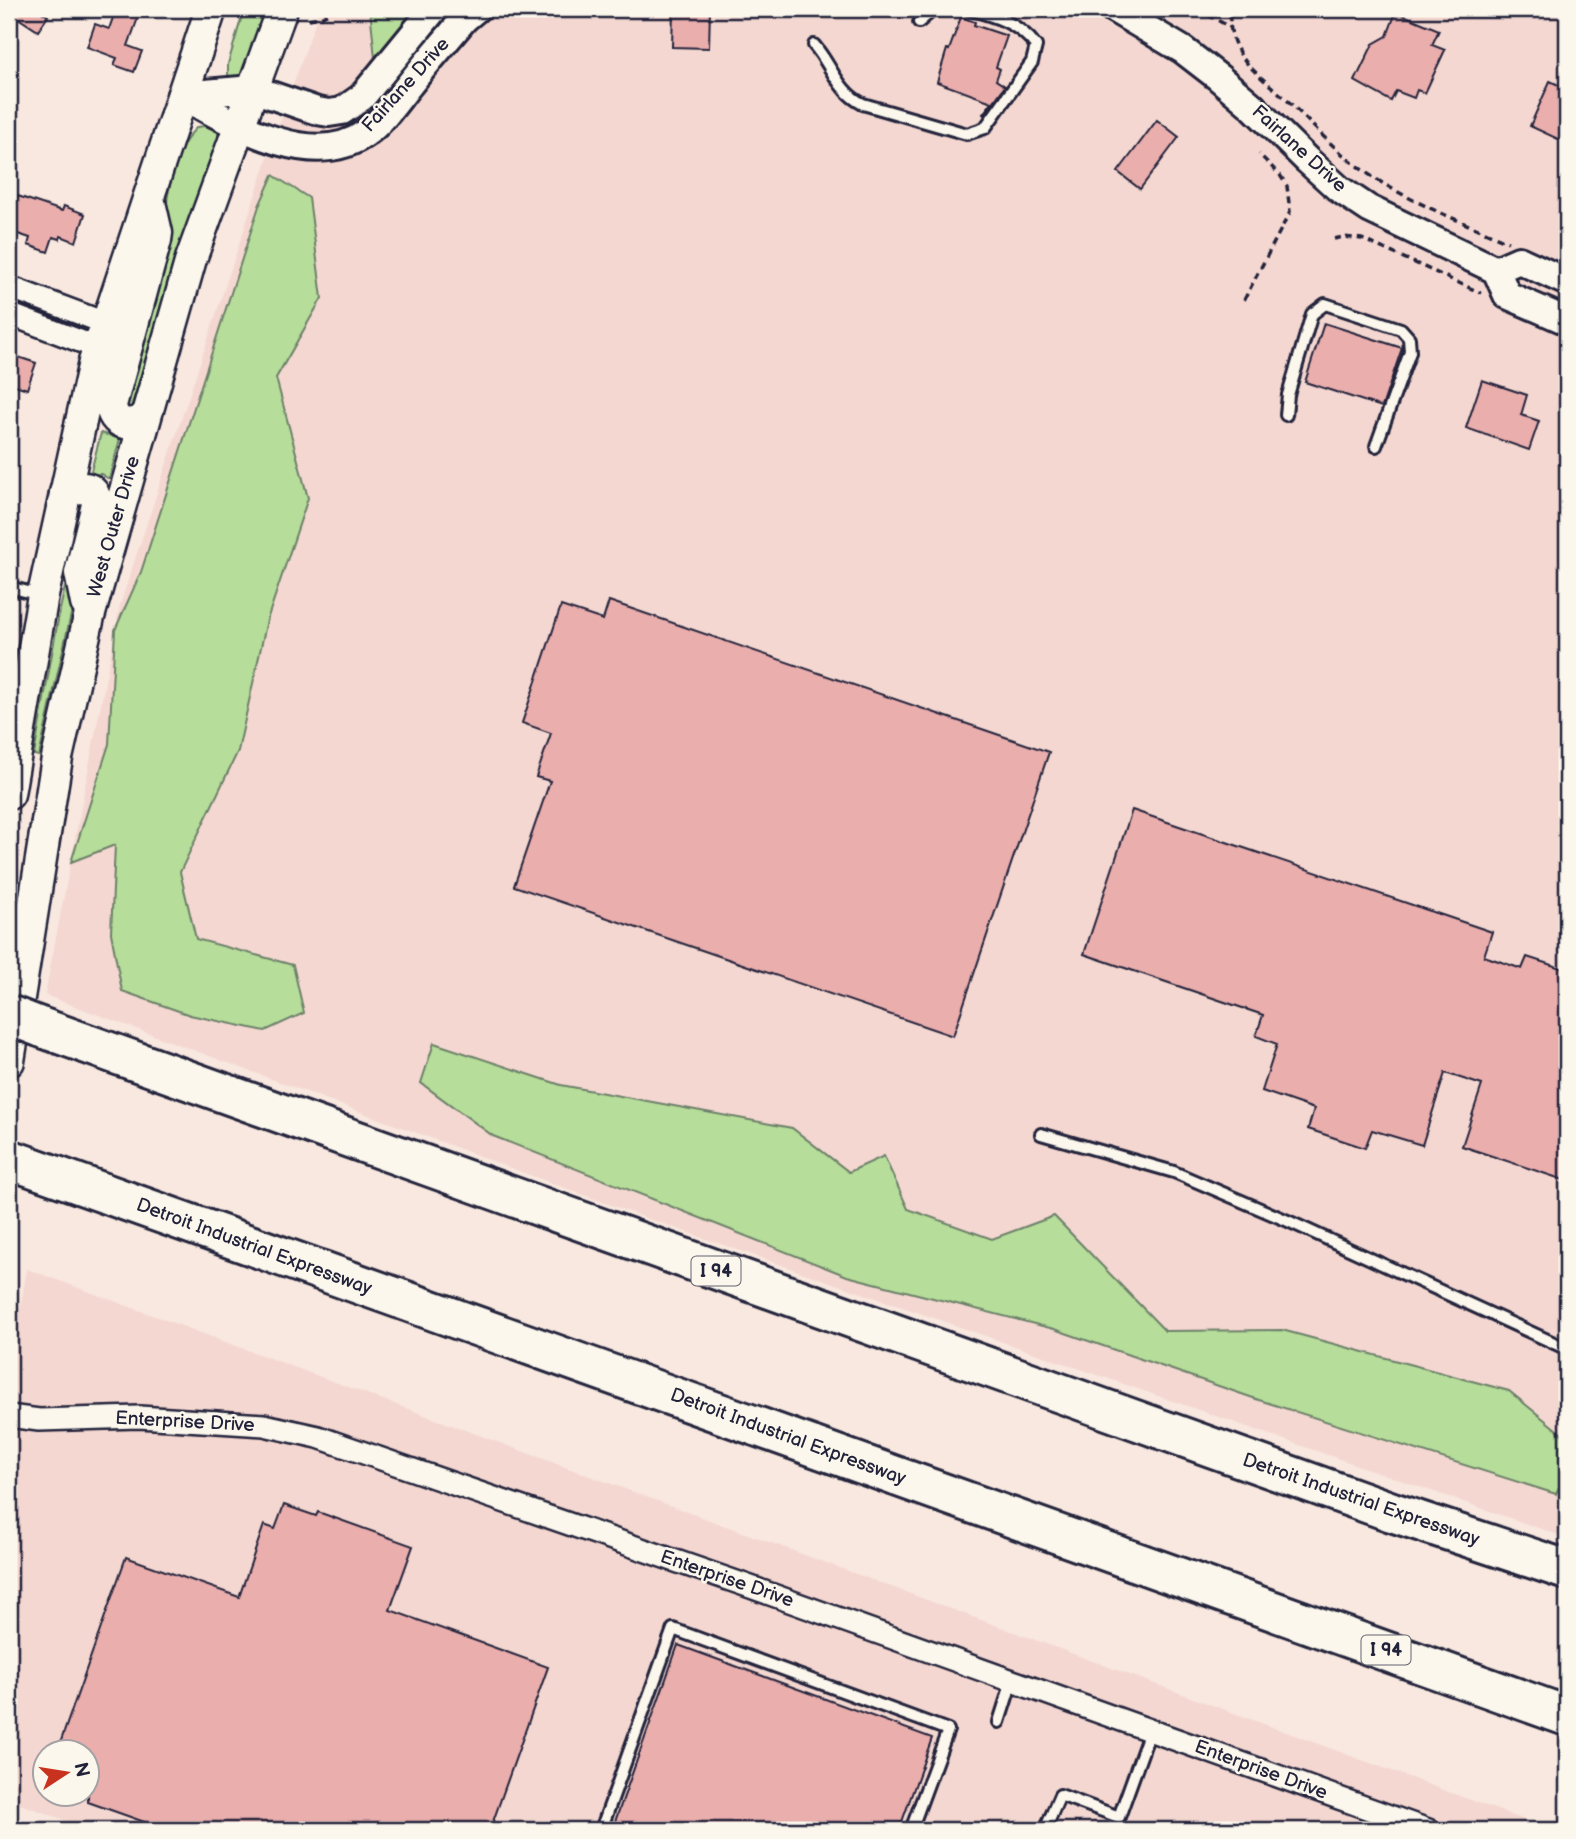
<svg xmlns="http://www.w3.org/2000/svg" width="1576" height="1839" font-family="'Balsamiq Sans',sans-serif">
  <rect width="100%" height="100%" fill="#f8e8df"/>
  <filter id="ink" filterUnits="userSpaceOnUse"><feTurbulence type="fractalNoise" baseFrequency=".0143" numOctaves="2"/><feDisplacementMap in="SourceGraphic" scale="14" xChannelSelector="R" yChannelSelector="G"/><feConvolveMatrix kernelMatrix="1 2 1 2 8 2 1 2 1" color-interpolation-filters="sRGB"/></filter>
  <g filter="url(#ink)">
    <!-- built -->
    <g fill="#f4d7d0" fill-rule="evenodd">
      <polygon points="320,9 1567,9 1567,1538 643,1217 45,995 120,605 270,151"/>
      <path d="M27,1269L1552,1830H93L9,1800V1373ZM46,1752H88V1794H46Z"/>
    </g>
    <!-- green -->
    <g fill="#b6dd99" stroke="#6c806a" stroke-width="2">
      <polygon points="244,9 265,9 242,74 237,80 231,79 228,74 228,64"/>
      <polygon points="370,9 420,9 375,58"/>
      <path d="M205,126L218,131V141L131,407L127,412L121,409L166,210C169,182 176,147 197,127Z"/>
      <polygon points="273,175 309,198 322,298 276,378 308,498 267,620 238,751 180,872 196,939 293,965 304,1013 265,1031 190,1015 122,991 111,933 115,845 71,862 109,744 115,630 141,572 259,206"/>
      <polygon points="101,433 120,439 109,479 101,474 92,474 91,471"/>
      <polygon points="83,507 74,601 39,756 34,755 59,614"/>
      <polygon points="434,1043 561,1085 792,1128 849,1172 884,1156 908,1209 992,1239 1054,1216 1165,1331 1282,1330 1509,1391 1567,1438 1567,1473 1556,1494 1259,1400 1054,1329 847,1276 493,1136 421,1083"/>
    </g>
    <!-- building -->
    <g fill="#eaaead" stroke="#22223b" stroke-width="2">
      <polygon points="9,9 37,9 48,16 38,31 9,12"/>
      <polygon points="116,9 139,15 128,46 142,51 134,72 114,65 117,58 87,47 95,24 109,29"/>
      <polygon points="673,9 710,9 709,48 672,47"/>
      <polygon points="1396,12 1439,30 1432,45 1445,50 1425,93 1417,90 1414,98 1396,91 1391,101 1355,81 1373,44 1387,36"/>
      <polygon points="961,17 975,22 974,25 1007,36 996,67 1000,69 996,80 1005,86 984,115 983,114 992,102 937,82 947,49 949,50"/>
      <polygon points="1550,81 1567,89 1567,124 1560,140 1530,126"/>
      <polygon points="1157,120 1179,137 1140,189 1118,172"/>
      <polygon points="12,194 62,211 64,206 85,214 76,242 61,236 60,239 53,237 48,252 28,245 30,238 9,231 9,203"/>
      <polygon points="1324,323 1402,348 1382,407 1305,382"/>
      <polygon points="9,354 36,363 27,389 9,383"/>
      <polygon points="1482,380 1527,395 1521,415 1539,421 1529,450 1466,428"/>
      <polygon points="609,601 1049,752 953,1036 514,886 550,781 536,777 551,733 522,723 561,606 603,620"/>
      <polygon points="1132,810 1492,932 1484,956 1522,969 1527,957 1567,970 1567,1181 1462,1146 1482,1085 1445,1073 1422,1145 1372,1130 1365,1148 1308,1129 1314,1109 1262,1091 1277,1044 1256,1036 1263,1015 1084,954"/>
      <polygon points="284,1505 316,1516 318,1512 413,1546 390,1610 548,1667 490,1830 167,1830 88,1802 88,1752 57,1752 126,1557 239,1597 264,1525 275,1529"/>
      <polygon points="678,1645 932,1738 899,1830 612,1830"/>
    </g>
    <g fill="none" stroke-linecap="round" stroke-linejoin="round">
      <defs>
        <g id="service">
          <polyline points="919,22 934,9"/>
          <path d="M814,45C832,66 838,92 863,104L967,134L985,128L1032,62L1036,46C1019,23 995,16 968,9"/>
          <polyline points="1286,415 1288,395 1312,314 1325,304 1401,329 1409,338 1410,352 1376,446"/>
          <polyline points="9,587 40,595"/>
          <polyline points="1041,1134 1174,1172 1288,1221 1567,1349"/>
          <polyline points="999,1722 1012,1681"/>
          <polyline points="601,1830 673,1629 948,1730 911,1830"/>
          <polyline points="1045,1830 1060,1795 1119,1817 1150,1731"/>
        </g>
        <g id="minor">
          <polyline points="9,287 105,323"/>
          <polyline points="9,314 98,348"/>
          <polyline points="9,1416 39,1420 139,1417 264,1425 318,1437 745,1585 1428,1830"/>
        </g>
        <g id="tertiary">
          <polyline points="1114,9 1183,50 1218,77 1252,106 1307,160 1339,189 1369,209 1496,270 1507,295 1567,321"/>
          <path d="M181,95C230,122 312,173 366,133C383,121 396,101 409,85C427,62 446,41 464,19L476,9"/>
          <polyline points="181,95 253,89 317,111 329,113 342,111 362,97 434,9"/>
          <polyline points="1496,270 1519,260 1567,282"/>
        </g>
        <g id="secondary">
          <path d="M144,419C129,427 113,425 111,405L156,240L157,233L149,198"/>
          <path d="M65,493C82,486 94,483 97,505L80,573L86,603"/>
          <polyline points="9,794 43,595 94,362 211,9"/>
          <polyline points="9,1061 57,758 89,617 191,259 282,9"/>
        </g>
        <g id="motorway">
          <polyline points="40,1027 1392,1512 1567,1570"/>
          <polyline points="9,1159 1567,1716"/>
        </g>
      </defs>
      <!-- service casing -->
      <use href="#service" stroke="#22223b" stroke-width="16"/>
      <!-- minor casing -->
      <use href="#minor" stroke="#22223b" stroke-width="26"/>
      <!-- tertiary casing -->
      <use href="#tertiary" stroke="#22223b" stroke-width="32"/>
      <!-- secondary casing -->
      <use href="#secondary" stroke="#22223b" stroke-width="35"/>
      <!-- motorway casing -->
      <use href="#motorway" stroke="#22223b" stroke-width="44"/>
      <!-- path -->
      <g stroke="#22223b" stroke-width="3.5" stroke-dasharray="7 5" stroke-linecap="butt">
        <polyline points="1197,9 1230,27"/>
        <path d="M1230,14C1228,56 1257,73 1286,99C1312,124 1335,151 1364,171C1408,202 1459,220 1508,242"/>
        <polyline points="309,19 321,17 335,9"/>
        <polyline points="1334,239 1343,237 1362,239 1481,293"/>
        <polyline points="1244,300 1290,212 1287,186 1280,175 1259,154"/>
      </g>
      <!-- service -->
      <use href="#service" stroke="#fbf7ec" stroke-width="10"/>
      <!-- minor -->
      <use href="#minor" stroke="#fbf7ec" stroke-width="21"/>
      <!-- tertiary -->
      <use href="#tertiary" stroke="#fbf7ec" stroke-width="26"/>
      <!-- secondary -->
      <use href="#secondary" stroke="#fbf7ec" stroke-width="30"/>
      <!-- motorway -->
      <use href="#motorway" stroke="#fbf7ec" stroke-width="38"/>
      <defs>
        <polyline id="motorway-bridge" points="9,1015 40,1027"/>
      </defs>
      <!-- motorway-bridge casing -->
      <use href="#motorway-bridge" stroke="#22223b" stroke-width="44" stroke-linecap="butt"/>
      <!-- motorway-bridge -->
      <use href="#motorway-bridge" stroke="#fbf7ec" stroke-width="38"/>
    </g>
  </g>
  <g text-anchor="middle" dominant-baseline="central" stroke-width="5" stroke-linejoin="round" paint-order="stroke">
    <!-- shield labels -->
    <g fill="#fbf7ec" stroke="#636270" stroke-width="2">
      <rect x="691.5" y="1256.5" width="49" height="29" rx="5"/>
      <rect x="1361.5" y="1635.5" width="49" height="29" rx="5"/>
    </g>
    <g font-size="18" font-weight="bold" fill="#22223b">
      <text x="716" y="1271">I 94</text>
      <text x="1386" y="1650">I 94</text>
    </g>
    <!-- street labels -->
    <g font-size="19" fill="#22223b" stroke="#fbf7ec">
      <text transform="translate(406 85) rotate(-48)">Fairlane Drive</text>
      <text transform="translate(1299 149) rotate(42)">Fairlane Drive</text>
      <text transform="translate(114 527) rotate(-74)">West Outer Drive</text>
      <text transform="translate(254 1247) rotate(20)">Detroit Industrial Expressway</text>
      <text transform="translate(185 1422) rotate(3)">Enterprise Drive</text>
      <text transform="translate(788 1437) rotate(20)">Detroit Industrial Expressway</text>
      <text transform="translate(1361 1500) rotate(19)">Detroit Industrial Expressway</text>
      <text transform="translate(727 1579) rotate(19)">Enterprise Drive</text>
      <text transform="translate(1261 1770) rotate(20)">Enterprise Drive</text>
    </g>
  </g>
  <!-- margin -->
  <rect width="1576" height="1839" fill="none" stroke="#fbf7ec" stroke-width="35"/>
  <rect x="18" y="18" width="1541" height="1804" fill="none" stroke="#22223b" stroke-width="2.5" filter="url(#ink)"/>
  <!-- north arrow -->
  <g transform="translate(66 1773) rotate(78)"><circle r="33" fill="#fbf7ec" stroke="#a4a2a5" stroke-width="2"/>
  <path d="M0-5L12 26L0 18L-12 26Z" fill="#c8321e"/>
  <text y="-10" font-size="19" font-weight="bold" text-anchor="middle" fill="#22223b">N</text>
  </g>
</svg>
